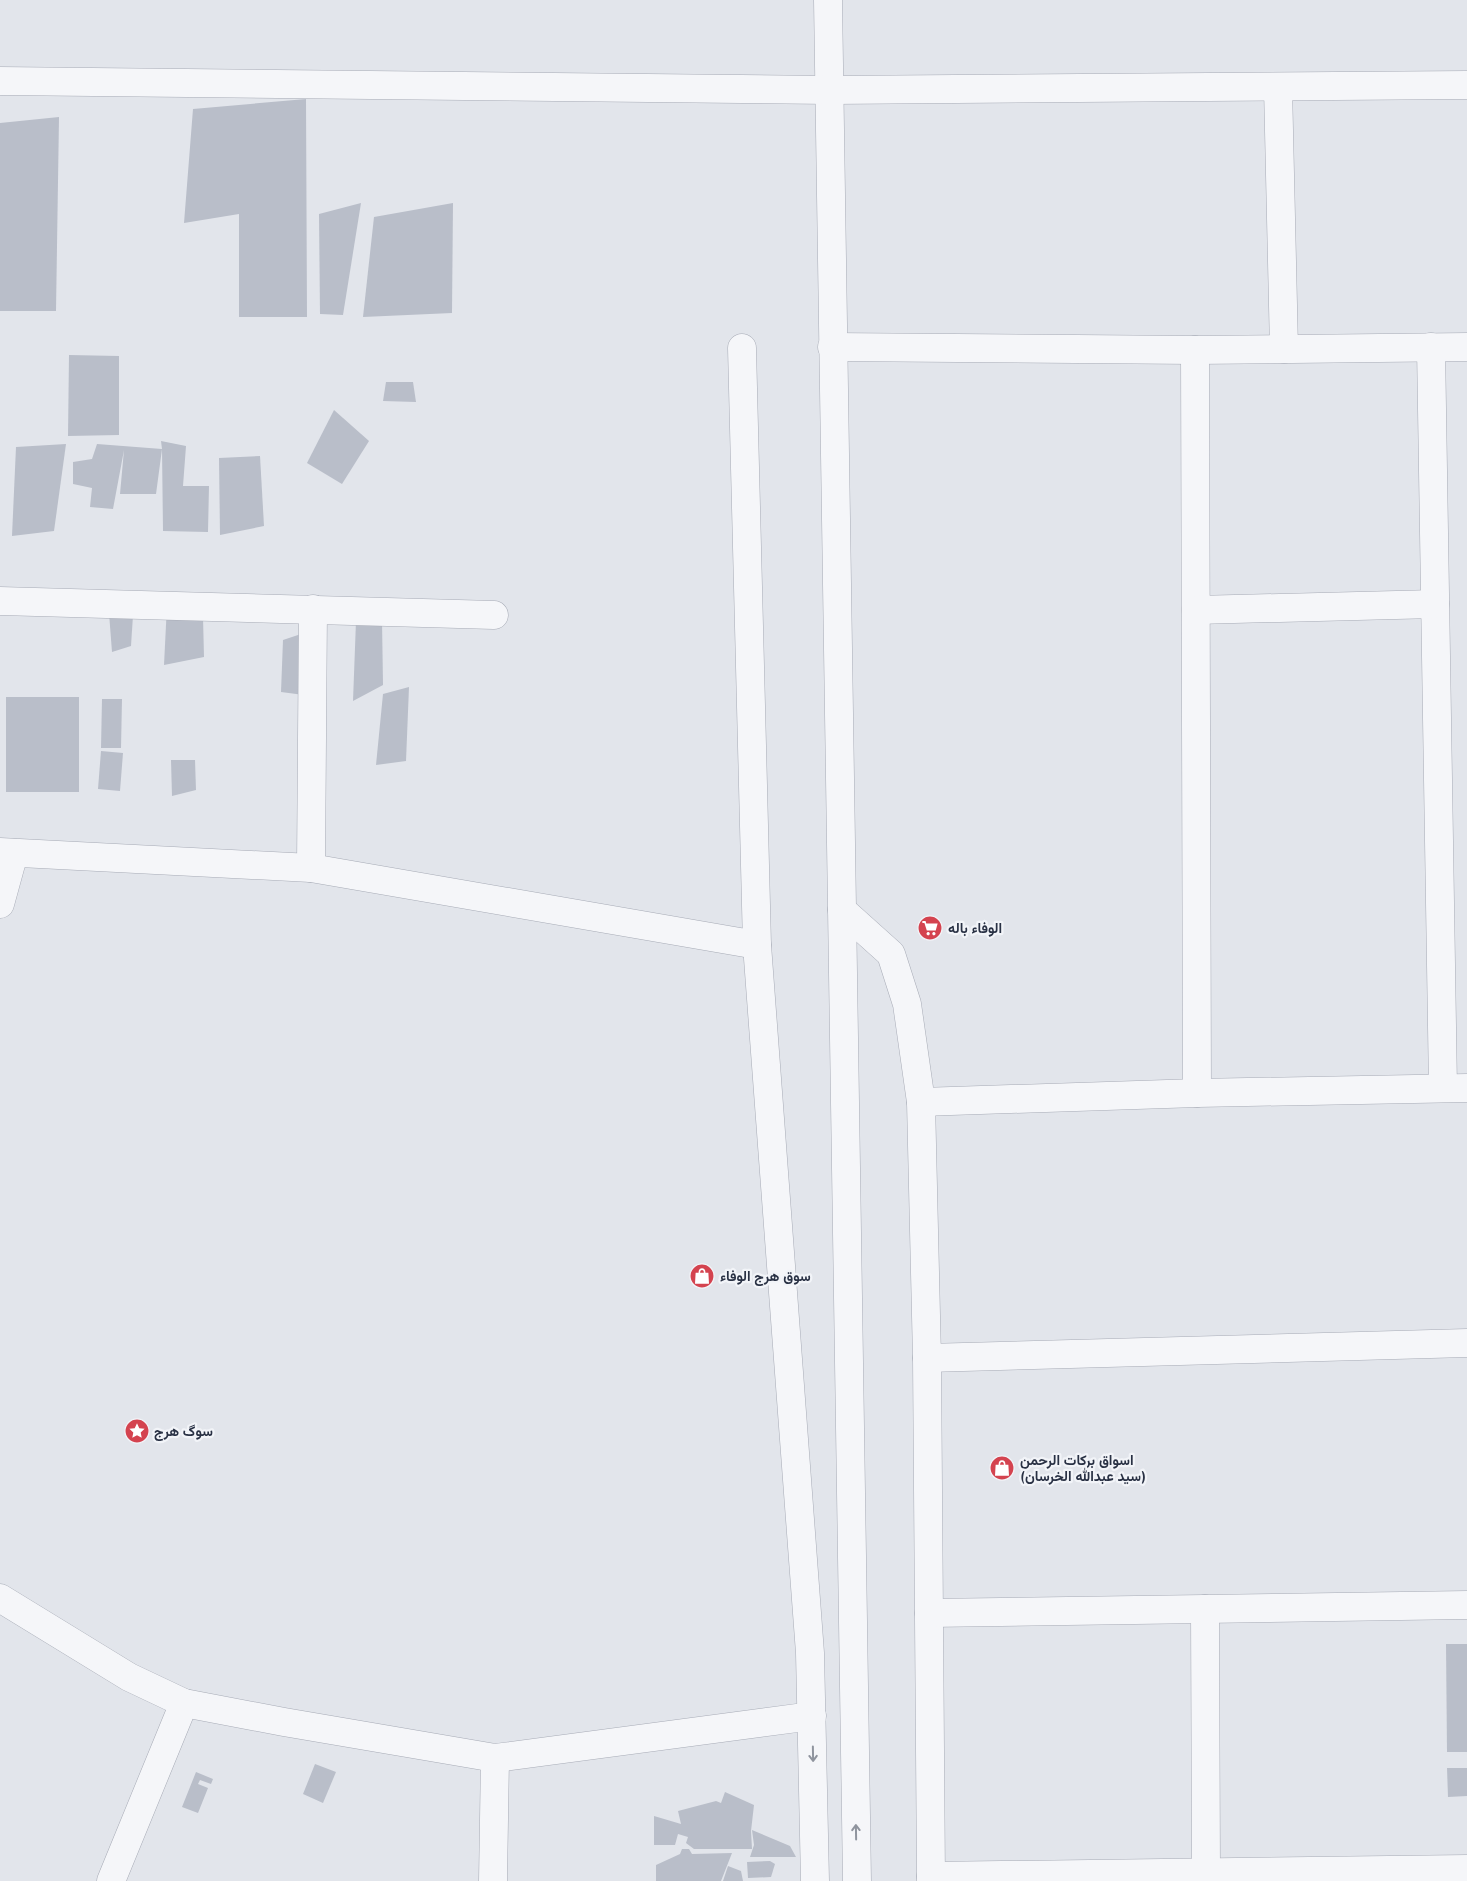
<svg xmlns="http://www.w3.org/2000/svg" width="1467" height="1881" font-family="'Nunito Sans',Vazirmatn,sans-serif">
  <rect width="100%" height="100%" fill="#e2e5eb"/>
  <!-- building -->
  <g fill="#b9bec9">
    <polygon points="306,99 307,317 239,317 239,214 184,223 193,109"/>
    <polygon points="59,117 56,311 0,311 0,123"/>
    <polygon points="361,203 343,315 320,314 319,214"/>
    <polygon points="453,203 452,313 363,317 374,217"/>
    <polygon points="69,355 119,356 119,435 68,436"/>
    <polygon points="386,382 413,382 416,402 383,401"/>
    <polygon points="334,410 369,441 342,484 307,463"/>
    <polygon points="161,441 186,446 183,486 209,486 208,532 163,531 162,449 156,494 120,494 124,450 113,509 90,507 92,488 73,484 73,462 92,459 97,444 162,449"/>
    <polygon points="66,444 54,531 12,536 16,447"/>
    <polygon points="260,456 264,526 220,535 219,458"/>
    <polygon points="167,605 203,617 204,657 164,665"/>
    <polygon points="109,613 133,615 131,646 112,652"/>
    <polygon points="356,621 382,621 383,685 353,701"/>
    <polygon points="304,633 304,695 281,692 283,640"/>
    <polygon points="409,687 406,761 376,765 383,694"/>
    <rect x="6" y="697" width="73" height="95"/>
    <polygon points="102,699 122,699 121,748 101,748"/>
    <polygon points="101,751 123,753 120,791 98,789"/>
    <polygon points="171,760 195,760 196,790 172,796"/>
    <polygon points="1446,1644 1467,1644 1467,1752 1447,1752"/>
    <polygon points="315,1764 336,1772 323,1803 303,1794"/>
    <polygon points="1447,1768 1467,1768 1467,1796 1448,1797"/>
    <polygon points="196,1772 213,1779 211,1784 200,1780 198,1784 208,1788 198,1813 182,1807"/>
    <polygon points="725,1792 754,1805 751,1831 752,1849 694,1849 686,1843 688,1837 678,1834 675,1845 654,1845 654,1816 681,1824 678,1811 716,1801 721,1803"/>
    <polygon points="752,1830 790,1846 796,1857 750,1857 754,1845"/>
    <polygon points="682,1849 689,1849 692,1854 732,1853 721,1881 656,1881 656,1865 680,1854"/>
    <polygon points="770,1861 775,1864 771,1877 748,1878 747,1862"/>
    <polygon points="728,1866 741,1871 743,1881 723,1881"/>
  </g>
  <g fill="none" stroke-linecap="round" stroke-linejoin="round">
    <defs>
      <g id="minor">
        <polyline points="828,0 857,1881"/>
        <polyline points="0,81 831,90 1467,85"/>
        <polyline points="1278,87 1284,349"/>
        <polyline points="832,347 1195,350 1467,347"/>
        <polyline points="1431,347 1443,1088"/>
        <polyline points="742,348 757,945 810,1653 815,1881"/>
        <polyline points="1195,350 1197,1093"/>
        <polyline points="0,601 494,615"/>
        <polyline points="1196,610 1435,604"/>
        <polyline points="0,852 311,868 757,945"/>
        <polyline points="311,868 313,609"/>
        <polyline points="0,904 14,853"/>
        <polyline points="842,910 891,954 907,1004 921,1102 927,1358 931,1881"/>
        <polyline points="921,1102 1197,1093 1467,1088"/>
        <polyline points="927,1358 1467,1343"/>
        <polyline points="0,1598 129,1677 184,1703 284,1722 495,1758 812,1716"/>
        <polyline points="1205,1609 1206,1873"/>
        <polyline points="929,1613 1467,1605"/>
        <polyline points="931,1876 1467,1869"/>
        <polyline points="111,1881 184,1703"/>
        <polyline points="493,1881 495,1758"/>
      </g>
    </defs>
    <!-- minor casing -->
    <use href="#minor" stroke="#a7abb6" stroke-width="29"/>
    <!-- minor -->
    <use href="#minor" stroke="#f5f6f9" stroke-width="28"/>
  </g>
  <!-- one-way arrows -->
  <defs><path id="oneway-shaft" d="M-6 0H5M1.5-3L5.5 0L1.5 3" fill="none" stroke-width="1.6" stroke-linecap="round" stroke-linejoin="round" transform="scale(1.25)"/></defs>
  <g stroke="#8f949e">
    <use href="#oneway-shaft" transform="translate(813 1754) rotate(89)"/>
    <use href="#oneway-shaft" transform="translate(856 1832) rotate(-91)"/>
  </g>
  <!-- icons -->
  <defs>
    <symbol id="supermarket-disc" viewBox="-11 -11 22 22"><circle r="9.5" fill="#d4434f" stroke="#f2f4f8"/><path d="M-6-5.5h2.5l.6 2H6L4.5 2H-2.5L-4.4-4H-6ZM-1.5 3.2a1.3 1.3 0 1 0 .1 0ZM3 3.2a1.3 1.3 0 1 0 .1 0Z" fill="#fff"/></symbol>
    <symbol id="shop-disc" viewBox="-11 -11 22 22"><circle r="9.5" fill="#d4434f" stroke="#f2f4f8"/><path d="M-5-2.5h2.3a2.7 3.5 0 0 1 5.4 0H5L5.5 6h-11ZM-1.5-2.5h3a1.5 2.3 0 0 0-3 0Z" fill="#fff"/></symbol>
    <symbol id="sight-disc" viewBox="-11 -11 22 22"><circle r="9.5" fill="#d4434f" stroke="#f2f4f8"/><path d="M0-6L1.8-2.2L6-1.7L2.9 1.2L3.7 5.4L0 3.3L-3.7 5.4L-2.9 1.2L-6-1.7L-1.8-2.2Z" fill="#fff"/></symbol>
  </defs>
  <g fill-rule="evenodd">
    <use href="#supermarket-disc" x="916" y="914" width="28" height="28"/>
    <use href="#shop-disc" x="688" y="1262" width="28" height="28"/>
    <use href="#sight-disc" x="123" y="1417" width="28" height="28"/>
    <use href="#shop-disc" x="988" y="1454" width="28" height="28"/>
  </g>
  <g text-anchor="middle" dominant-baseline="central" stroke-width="4.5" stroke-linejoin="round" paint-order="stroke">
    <!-- poi labels -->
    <g font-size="14" font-weight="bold" fill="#293144" stroke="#f2f4f8" text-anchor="start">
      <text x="948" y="928">الوفاء باله</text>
      <text x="720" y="1276">سوق هرج الوفاء</text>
      <text x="154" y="1431">سوگ هرج</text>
      <text x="1020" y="1460">اسواق بركات الرحمن<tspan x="1020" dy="16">(سيد عبدالله الخرسان)</tspan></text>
    </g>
  </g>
</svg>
